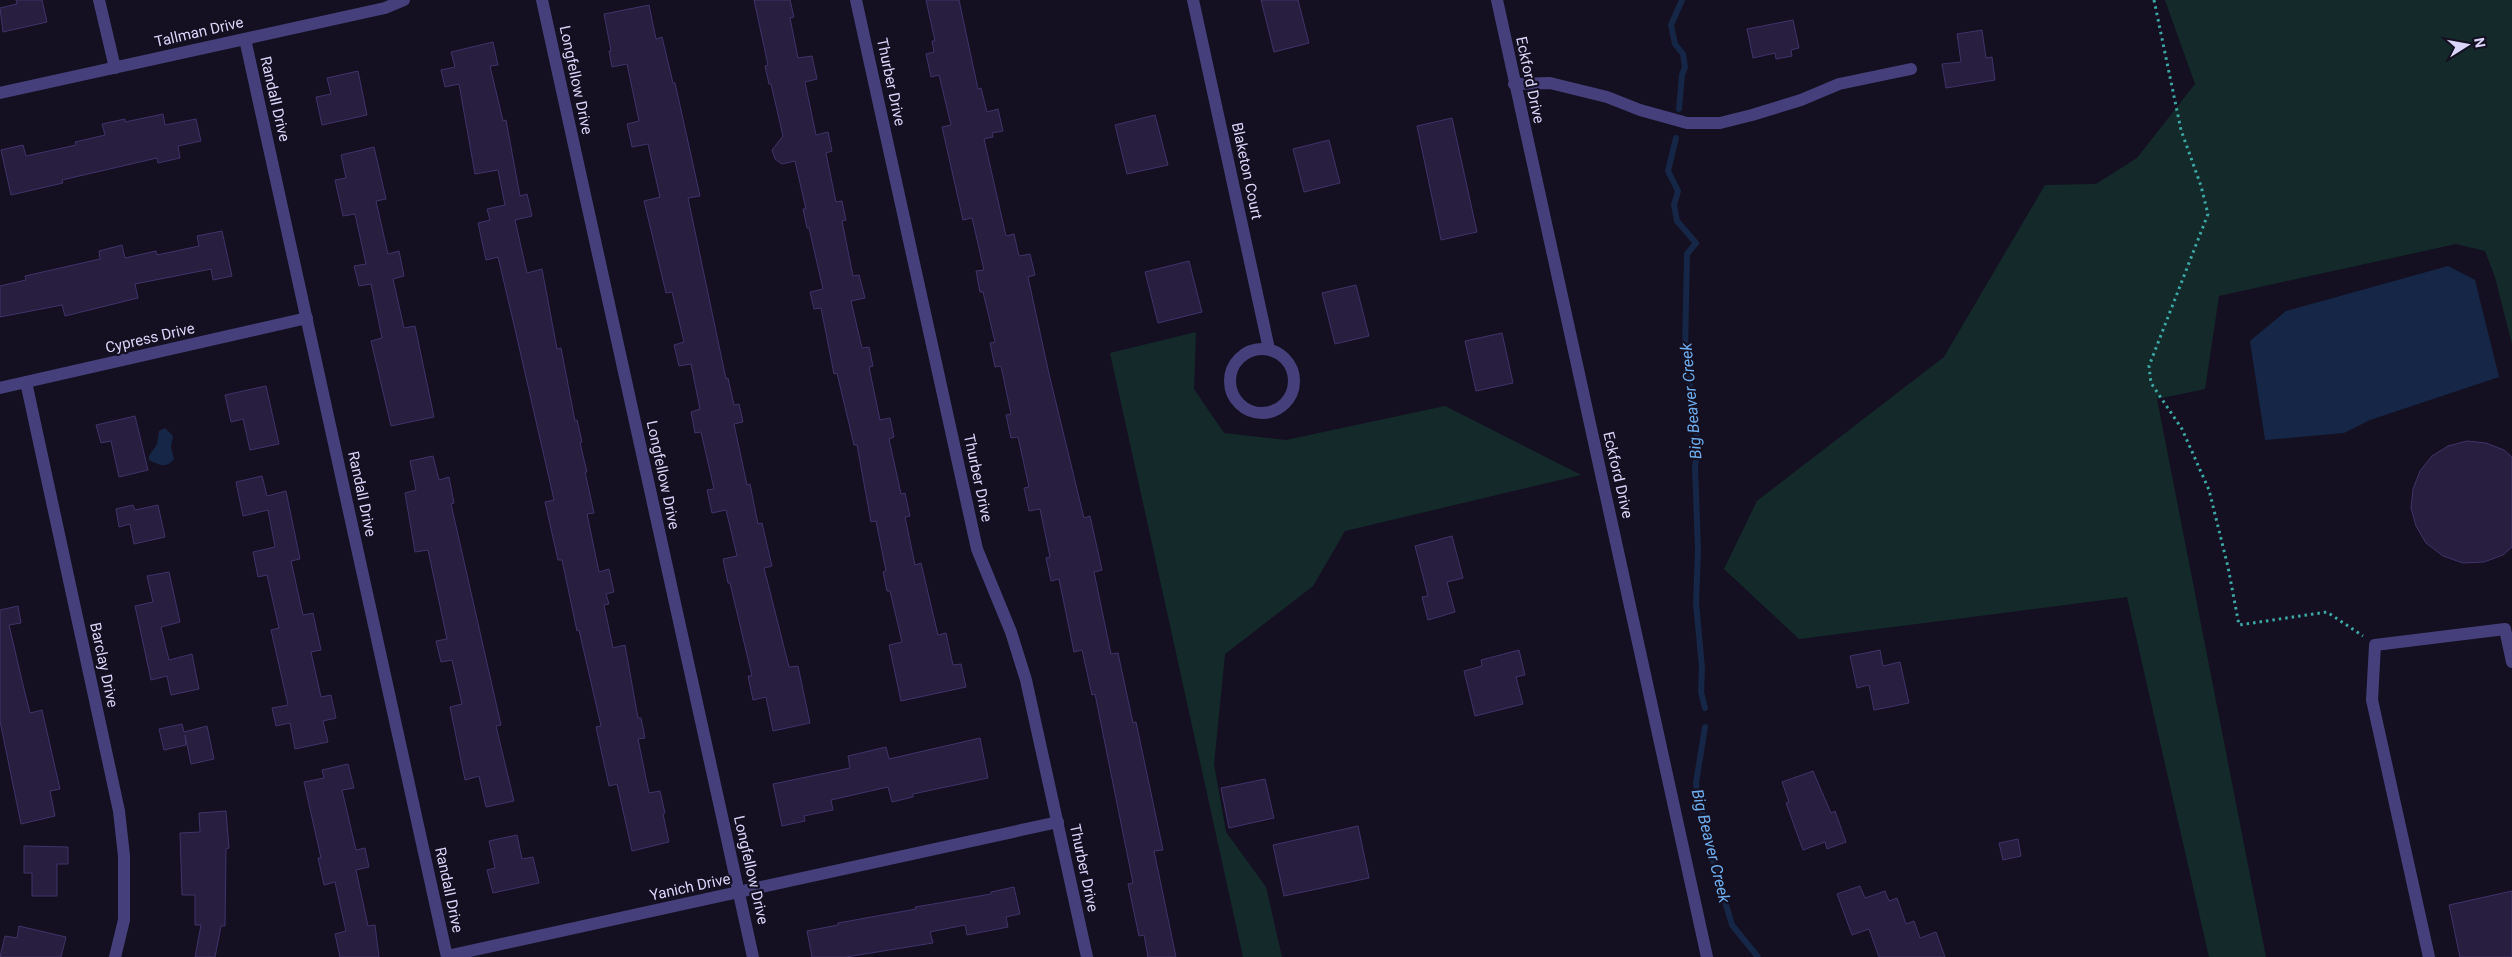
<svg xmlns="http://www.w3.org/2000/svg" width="2512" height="957" font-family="Roboto,sans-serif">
  <rect width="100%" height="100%" fill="#141021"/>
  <!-- green -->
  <g fill="#142a2a">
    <polygon points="2165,0 2512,0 2512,344 2495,277 2485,251 2456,244 2219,296 2205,389 2157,399 2266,957 2209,957 2127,597 1799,639 1724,569 1757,501 1944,357 2045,185 2096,184 2137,158 2195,84"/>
    <polygon points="1196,332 1194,389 1224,433 1286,440 1445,406 1581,475 1345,531 1313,586 1225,654 1214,764 1226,832 1266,887 1282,957 1243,957 1110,353"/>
  </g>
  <!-- water -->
  <g fill="#152646">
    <polygon points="2448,266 2475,280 2499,377 2370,420 2344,433 2265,440 2250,341 2286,311"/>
    <path d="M165,428L173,436L171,447L174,459C166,469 159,465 149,460V456L157,444L159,431Z"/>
  </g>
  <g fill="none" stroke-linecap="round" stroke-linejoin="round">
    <!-- stream -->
    <g stroke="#152646" stroke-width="6">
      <polyline points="1679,109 1682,75 1685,67 1683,54 1675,44 1671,25 1682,0"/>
      <polyline points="1676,138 1668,171 1678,191 1674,205 1677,221 1696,243 1687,254 1685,351 1698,447 1695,467 1698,550 1696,603 1702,668 1701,692 1705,708"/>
      <polyline points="1705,727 1696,783 1698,805 1702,810 1704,830 1732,925 1758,957"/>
    </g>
  </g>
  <!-- building -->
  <g fill="#271e40" stroke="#403369">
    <polygon points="16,0 42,0 47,22 3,32 0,8 17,4"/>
    <polygon points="754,0 790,0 794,17 790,18 798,58 812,56 817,79 805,82 816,135 828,132 832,151 826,153 836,202 842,201 846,220 842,221 853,276 859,275 865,298 851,301 862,348 869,347 873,366 869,367 880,420 890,418 894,437 889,439 901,494 905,493 910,516 905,517 915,565 921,563 938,635 946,633 953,665 961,664 966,687 901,701 889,645 902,642 890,591 887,591 883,572 886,571 876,521 871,522 857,445 854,445 837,373 834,374 821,308 814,309 810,292 823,289 809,228 807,228 803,209 806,209 795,161 782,164 775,159 772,150 783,136 771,84 769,84 765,66 768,65"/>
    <polygon points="926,0 959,0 978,89 981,88 987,112 998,109 1003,131 992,133 993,137 984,139 1006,236 1014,234 1019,256 1030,254 1035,275 1028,277 1049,374 1084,518 1090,516 1102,570 1094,572 1111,654 1118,653 1133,723 1136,722 1163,850 1154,851 1176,957 1148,957 1144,935 1139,936 1128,884 1133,883 1095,694 1092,695 1082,650 1074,652 1059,579 1051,581 1046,558 1050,557 1040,509 1029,511 1024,488 1029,487 1018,437 1011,438 1006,415 1011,414 1001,366 995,367 990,343 995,342 983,292 980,292 976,271 984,270 972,218 963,220 942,127 951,125 939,75 931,77 926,54 934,52 932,41 935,41"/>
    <polygon points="1261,0 1298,0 1309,43 1274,52"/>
    <polygon points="649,5 656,39 662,37 673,83 675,83 700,196 688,198 726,379 728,378 734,405 739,404 743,422 734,424 747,485 750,484 758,524 762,523 772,566 764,568 789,667 798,666 810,723 773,731 766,697 753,700 748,676 752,676 730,583 728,583 723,559 737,556 726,510 712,513 707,490 714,489 701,432 695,433 691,412 700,409 691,364 679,366 674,345 684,342 672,292 666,293 644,201 660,197 648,144 632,147 627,124 639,121 627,64 612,67 609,51 611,51 604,14"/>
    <polygon points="1793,20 1799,48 1791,50 1792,56 1776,59 1775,53 1753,58 1747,29"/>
    <polygon points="1982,30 1986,58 1992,57 1995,80 1946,88 1942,64 1961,62 1957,34"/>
    <polygon points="493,42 498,65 490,66 503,121 506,120 520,196 527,194 532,216 515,220 527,273 542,269 557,349 561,348 575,421 577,420 582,442 580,443 587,472 585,472 594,513 587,514 599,572 609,569 614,592 606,594 609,604 604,605 613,648 625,645 638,718 641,718 645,738 638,739 649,793 660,791 665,813 663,814 669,842 632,851 617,784 609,786 596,727 601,726 579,630 577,631 562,560 558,560 545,502 554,500 515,329 498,257 486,260 478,223 490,220 487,209 505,205 498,170 475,174 459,84 445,87 441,70 455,67 451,52"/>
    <polygon points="358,71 367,115 322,125 316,97 331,94 327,78"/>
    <polygon points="163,114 165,125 196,119 201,141 178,146 180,158 158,163 157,158 62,180 63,183 11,195 1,150 23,145 26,156 76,145 75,142 105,135 102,124 125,119 125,122"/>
    <polygon points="1155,115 1168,165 1127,174 1115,125"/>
    <polygon points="1452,118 1477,232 1441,240 1417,126"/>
    <polygon points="1329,140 1340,183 1304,192 1293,149"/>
    <polygon points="374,147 386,199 376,201 388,254 399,251 404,276 393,279 404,328 415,326 434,417 391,426 371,341 382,338 371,284 359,286 354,266 366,264 355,214 343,216 335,180 346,178 341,155"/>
    <polygon points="222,231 232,276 213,280 211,269 135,284 138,298 65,316 62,305 0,317 0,286 26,280 25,276 100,259 99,251 122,245 125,258 156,251 157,255 199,246 197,236"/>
    <polygon points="1189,261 1202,312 1158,323 1145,272"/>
    <polygon points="1356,285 1369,336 1335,344 1322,293"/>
    <polygon points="1502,333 1513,383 1476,391 1465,341"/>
    <polygon points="266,386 279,444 250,450 243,419 231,422 225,395"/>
    <polygon points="135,416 148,470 119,477 111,441 101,443 96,425"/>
    <polygon points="2467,441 2486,443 2504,450 2512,457 2512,547 2503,555 2484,562 2463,563 2443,556 2426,543 2416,526 2411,508 2413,489 2420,471 2432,456 2448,446"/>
    <polygon points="433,456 439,480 449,477 454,503 451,504 501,725 496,726 514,801 486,807 479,776 465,780 450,707 462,704 452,660 441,662 436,641 447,639 428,550 415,552 405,493 416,490 410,461"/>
    <polygon points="262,476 267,496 286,491 300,559 291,561 303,615 313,613 321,650 311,652 321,697 331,695 336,718 323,721 328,742 295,749 290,723 276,726 272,708 288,705 271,630 279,628 267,575 258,577 253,552 275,547 268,510 243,516 236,482"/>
    <polygon points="133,505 135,510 158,505 165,537 134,544 130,524 119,527 116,509"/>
    <polygon points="1452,536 1463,578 1447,582 1455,612 1428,620 1422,597 1428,596 1415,546"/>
    <polygon points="169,572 180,622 161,627 169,660 192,654 199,689 171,695 167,676 151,680 135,606 153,602 147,576"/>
    <polygon points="18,606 21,623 9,625 23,685 30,713 42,710 60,789 50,791 55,816 21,824 0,721 0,610"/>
    <polygon points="1519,650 1525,675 1516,677 1523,704 1475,716 1464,671 1482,666 1481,660"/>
    <polygon points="1880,650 1883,666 1900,662 1909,703 1874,710 1869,685 1857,688 1850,656"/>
    <polygon points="182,724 184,732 207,726 214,759 191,764 185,735 186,745 164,750 159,729"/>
    <polygon points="980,738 988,778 913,794 913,797 892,802 888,787 831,800 833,810 804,816 805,821 782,826 773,784 850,768 848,756 886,747 889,759"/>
    <polygon points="348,764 354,788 342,790 356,850 365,848 369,867 356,870 368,926 375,925 379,957 340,957 335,934 346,931 335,882 324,885 318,858 321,858 304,782 324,778 322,770"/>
    <polygon points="1813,771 1831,813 1835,811 1846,842 1827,849 1825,842 1803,850 1786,803 1789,802 1782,782"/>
    <polygon points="1265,779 1274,818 1229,828 1221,788"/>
    <polygon points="226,811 229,848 226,849 225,926 221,926 215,957 195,957 201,925 195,925 195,895 182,895 180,833 200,832 199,813"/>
    <polygon points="1358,826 1369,878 1284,896 1273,845"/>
    <polygon points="517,835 522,859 533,857 539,883 493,893 487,870 495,868 489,841"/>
    <polygon points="2018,839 2021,856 2003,860 1999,843"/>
    <polygon points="24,846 68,847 68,864 57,864 57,896 32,896 32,873 24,873"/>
    <polygon points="1860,886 1865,898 1885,891 1889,901 1897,898 1906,924 1914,921 1920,938 1936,932 1945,957 1879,957 1869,929 1852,935 1837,894"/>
    <polygon points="1014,887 1020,914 1006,917 1008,927 967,935 965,925 930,932 933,943 846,957 812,957 807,931 838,925 838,923 916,909 915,907 939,903 991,894 991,892"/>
    <polygon points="2512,891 2512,957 2460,957 2449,905"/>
    <polygon points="19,926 66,937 61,957 0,957 5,936 17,938"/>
  </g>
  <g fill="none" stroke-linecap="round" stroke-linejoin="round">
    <!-- path -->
    <polyline stroke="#3ca7a5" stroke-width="3" stroke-dasharray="2.5 4" stroke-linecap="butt" points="2154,0 2181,130 2201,186 2208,214 2149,366 2151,383 2182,429 2209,490 2228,567 2239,625 2327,612 2363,636"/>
    <!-- minor -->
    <g stroke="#45407b" stroke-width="12">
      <polyline points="99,0 115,68"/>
      <polyline points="542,0 753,957"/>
      <polyline points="856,0 977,549 1011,632 1026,680 1087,957"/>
      <polyline points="1193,0 1269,349"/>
      <polyline points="1497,0 1707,957"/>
      <polyline points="245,39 447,957"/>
      <polyline points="1514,84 1550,83 1607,97 1640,110 1687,123 1720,123 1752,115 1801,100 1839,84 1911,69"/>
      <polyline points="0,93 385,8 404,0"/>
      <circle cx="1262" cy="381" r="32"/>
      <polyline points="26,382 119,811 124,856 124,920 115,957"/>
      <polyline points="0,388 307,318"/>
      <polyline points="447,956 1058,822"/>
      <polyline points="2429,957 2372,700 2375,645 2505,629 2512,662"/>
    </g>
  </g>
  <g text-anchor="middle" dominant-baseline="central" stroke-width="4.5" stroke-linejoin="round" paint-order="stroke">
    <!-- street labels -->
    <g font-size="15" fill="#dbd5fa" stroke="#141021">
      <text transform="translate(199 32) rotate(-13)">Tallman Drive</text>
      <text transform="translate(576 80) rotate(78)">Longfellow Drive</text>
      <text transform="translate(1530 80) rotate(78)">Eckford Drive</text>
      <text transform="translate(891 82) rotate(78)">Thurber Drive</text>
      <text transform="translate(275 99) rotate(77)">Randall Drive</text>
      <text transform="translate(1247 171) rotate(78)">Blaketon Court</text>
      <text transform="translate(150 338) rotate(-13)">Cypress Drive</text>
      <text transform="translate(663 475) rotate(78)">Longfellow Drive</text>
      <text transform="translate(1618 475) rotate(77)">Eckford Drive</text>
      <text transform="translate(978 478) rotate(78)">Thurber Drive</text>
      <text transform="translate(362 494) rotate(78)">Randall Drive</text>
      <text transform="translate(104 665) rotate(78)">Barclay Drive</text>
      <text transform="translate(1084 868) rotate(78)">Thurber Drive</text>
      <text transform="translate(751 870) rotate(77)">Longfellow Drive</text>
      <text transform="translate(690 887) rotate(-12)">Yanich Drive</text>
      <text transform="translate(449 890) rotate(78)">Randall Drive</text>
    </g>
    <!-- water labels -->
    <g font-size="16" font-style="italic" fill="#6eadee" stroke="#141021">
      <text transform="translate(1691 401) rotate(-95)">Big Beaver Creek</text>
      <text transform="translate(1711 846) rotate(76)">Big Beaver Creek</text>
    </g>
  </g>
  <!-- north arrow -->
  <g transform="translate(2467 45) rotate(79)" stroke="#141021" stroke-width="4" paint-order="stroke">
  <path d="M0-4L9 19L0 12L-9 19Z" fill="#dbd5fa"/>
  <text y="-8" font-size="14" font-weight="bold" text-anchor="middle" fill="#dbd5fa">N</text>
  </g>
</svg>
